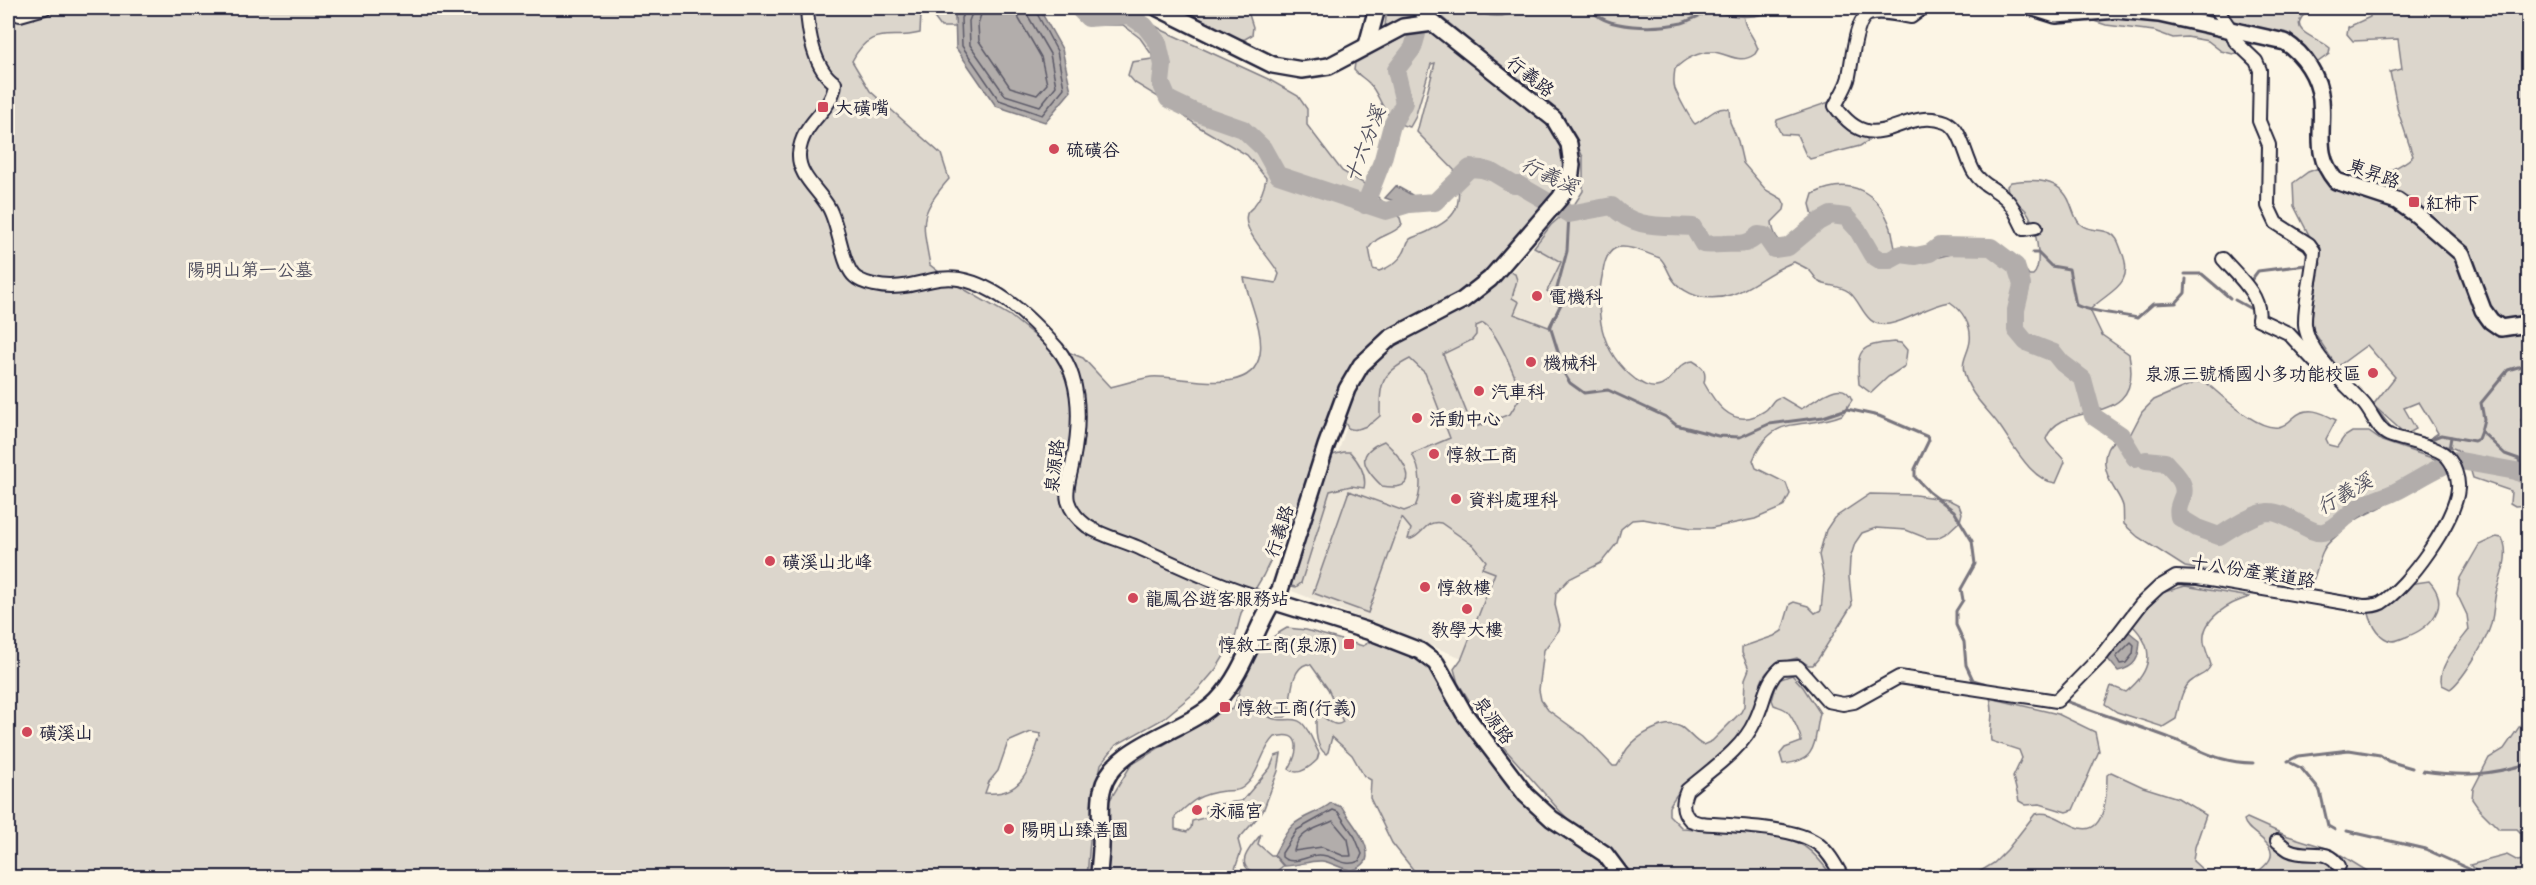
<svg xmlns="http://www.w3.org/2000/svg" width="2536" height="885" font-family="Delius,'LXGW WenKai TC',sans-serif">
  <rect width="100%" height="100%" fill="#fcf5e5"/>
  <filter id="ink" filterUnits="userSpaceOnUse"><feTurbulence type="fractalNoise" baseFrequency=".0167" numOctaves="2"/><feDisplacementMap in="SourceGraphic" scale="12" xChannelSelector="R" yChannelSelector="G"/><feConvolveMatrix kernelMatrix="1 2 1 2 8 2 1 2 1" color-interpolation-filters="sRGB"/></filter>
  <g filter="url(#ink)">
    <!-- built -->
    <polygon fill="#ece5d8" points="1534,247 1588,277 1495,573 1462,658 1292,591 1363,378 1493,292"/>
    <!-- green -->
    <g fill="#dcd6cc" stroke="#7f7c84" stroke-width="1.5" fill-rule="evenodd">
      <path d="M8,8H917L921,14L920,33C890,41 871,24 852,61L870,91L941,154L949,179C918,214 922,221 930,265L955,284L1009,315L1043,342L1083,358L1110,387C1124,384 1138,379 1151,377C1179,374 1252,400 1260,354C1264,331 1249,301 1244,278L1276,283L1279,274C1272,259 1241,231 1247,214C1247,212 1252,208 1253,207C1261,197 1264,190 1266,178L1247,155L1199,127L1160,98L1135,83L1128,75L1132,62L1152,59V55L1140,38L1123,25H1100L1080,18L1071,8H1125L1164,31L1268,79L1298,96L1307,109V125L1342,171L1363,183L1400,218L1402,225C1390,237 1378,234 1369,248L1373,269L1379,271C1389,268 1399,261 1404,252C1407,247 1406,243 1410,239C1415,236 1421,235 1427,232C1459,216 1461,208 1457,173L1417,132L1435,63L1431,64L1415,118L1410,127C1382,122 1384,100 1369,83C1364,78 1358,75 1354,70L1355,63L1414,31L1439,33L1553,125L1564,146L1568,184L1509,248L1460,294L1355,366L1305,489L1263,576L1241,613L1235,638L1216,669L1198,690L1163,719L1116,745L1101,764L1093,804L1087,877H8ZM1031,732L1041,734C1030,764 1026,797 985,793L989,782L998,771L1008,742Z"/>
      <polygon points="937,8 964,8 955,14 956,27 941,27 935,19"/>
      <polygon points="1170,8 1247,8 1253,27 1252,35 1245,39 1237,40"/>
      <polygon points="1387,8 1409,8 1413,12 1412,15 1385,26"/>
      <path d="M1431,8H1475C1489,22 1511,15 1526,8H1743C1742,28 1752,32 1758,49L1755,54C1740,65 1729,54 1714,52C1700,51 1684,59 1675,69C1674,75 1673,83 1675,89C1678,96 1691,121 1695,124C1706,119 1716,105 1729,109L1730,122L1738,141L1743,163L1766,190L1782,199L1785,205L1784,210L1772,222C1773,232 1777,241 1786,244L1816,228L1810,204L1813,194C1850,176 1878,191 1891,228C1895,241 1892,253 1905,261C1955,264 1993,220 2029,275H2033C2044,266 2035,222 2027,212C2020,202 2008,200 2007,186L2011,182C2035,179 2060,178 2070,203C2073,210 2075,219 2080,224C2089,232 2100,228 2110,233C2118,237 2119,245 2122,252C2136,287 2107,291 2090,310L2102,335L2129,354C2145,433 2061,396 2046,439C2050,448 2060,453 2065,462L2056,483C2031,481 2013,444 1999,425C1987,408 1969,395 1964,372C1961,360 1969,352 1970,341C1972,325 1962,310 1950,302C1926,306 1911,320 1889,324C1864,328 1863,303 1849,292C1838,284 1828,287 1819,282C1816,279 1813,274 1810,271C1806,267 1799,265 1794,262C1759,274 1738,306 1697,296C1690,294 1679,288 1674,281C1668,274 1667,265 1660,258C1648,254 1628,244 1616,248C1607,252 1604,264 1603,272C1594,312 1600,352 1635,379C1641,383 1648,388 1656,387C1673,385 1675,363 1693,361C1703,367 1707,370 1704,383C1714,401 1730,426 1755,416C1759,414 1764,412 1767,409C1773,403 1772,399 1781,397L1801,409C1815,402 1843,375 1852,400L1842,415C1803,431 1774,411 1753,460L1756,468L1786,483L1790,494L1783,507L1755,519L1711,528H1691L1643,519L1632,520L1621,529L1617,543L1601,563L1569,579L1556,593L1555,605L1560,625L1559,630L1544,650L1539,690L1541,700L1548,710L1584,736L1613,766H1617C1621,760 1623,755 1627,749C1637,736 1665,718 1681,727C1689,732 1694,741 1703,745L1712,741L1741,712L1744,706L1745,679L1749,669L1742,653V647L1774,636L1782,631L1790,604L1794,602L1808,606L1815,613L1821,610L1824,579L1819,555L1826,530L1834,518L1870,494L1915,495L1949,500L1959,505L1962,513L1960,521L1947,533L1937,538H1926L1906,530L1876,528L1862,533L1855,543L1850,559L1849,577L1852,605L1818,659L1813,665H1808L1797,658C1745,670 1769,693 1746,727C1726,758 1686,773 1669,807V815L1682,828C1715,831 1778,828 1805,847C1816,854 1825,867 1833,877H1632L1618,858L1577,828L1559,810L1489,731L1458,683L1454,669L1462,658L1495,573L1482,568L1486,561L1474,546L1441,523C1425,520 1424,534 1411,539H1408L1411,529L1402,518L1368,613L1313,593L1349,491L1404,511L1415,507C1423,489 1421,470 1412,454L1450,438L1425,373L1410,359C1380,374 1380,384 1380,416C1373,423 1358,433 1348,428L1343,419L1360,372L1402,337L1507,271L1515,274L1517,280L1512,298L1519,302L1514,314L1551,328L1560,305L1551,301L1554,294L1547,291L1561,262L1534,247L1551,225L1574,205L1583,191V157L1566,124L1534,88L1502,68ZM1483,323C1496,329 1518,381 1521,396L1510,414L1473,428L1443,354L1472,340L1476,335V326Z"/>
      <path d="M2077,8H2318C2312,9 2306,12 2302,17C2290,33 2321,39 2330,48L2329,54L2318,62H2312L2289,42L2258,43L2233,54L2221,51L2208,41L2187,37L2173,38L2154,31L2106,25L2088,19Z"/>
      <path d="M2365,8H2528V315L2503,320L2490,314L2465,253L2365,188C2377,171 2400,170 2413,156L2398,111L2390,72L2402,69L2398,39L2353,41L2347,34L2348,27L2370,17V12Z"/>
      <polygon points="1829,102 1866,137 1868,141 1860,146 1810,159 1806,155 1797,135 1781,134 1776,124 1777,120"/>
      <path d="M2319,168L2325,175L2396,204L2455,252L2481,314L2528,328V410L2521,420L2528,433V505L2515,506L2510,503L2511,491L2473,478C2471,470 2466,456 2459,451C2450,445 2439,447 2431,438L2438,433L2419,402L2404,408L2416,429L2409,433L2403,432L2373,405L2395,377L2367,345L2337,367L2312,329L2310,316L2312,241L2294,206L2293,183L2308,172Z"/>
      <path d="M1894,342L1901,343L1907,350L1905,366L1888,377L1871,393L1859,384C1856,350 1859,345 1894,342Z"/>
      <path d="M2204,381C2222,395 2255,430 2278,427C2284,426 2289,422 2293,418C2307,405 2321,412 2336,420L2326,439L2329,445L2337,447L2344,437L2352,432H2369L2382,441L2438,460L2445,470C2439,477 2432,476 2425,480C2411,489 2397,500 2381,507C2363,516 2358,517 2342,531C2336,537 2326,543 2323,551C2316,564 2316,590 2300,592L2260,579L2185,567L2138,537L2124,524C2123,518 2124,511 2123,506C2120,495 2111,487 2108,476C2100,455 2107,438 2130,435L2142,412L2154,400L2196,382Z"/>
      <path d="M1384,441C1402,457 1428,493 1382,486C1362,467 1355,453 1384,441Z"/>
      <path d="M1344,452H1350C1359,462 1367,475 1364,488L1351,486L1330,491L1301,583L1296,587L1286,585L1329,461L1332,455Z"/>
      <path d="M2496,537L2502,538C2511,555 2500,577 2496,593C2493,605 2494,618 2489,630C2484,644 2462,681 2450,689L2442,685C2436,668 2459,643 2469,630L2467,615L2457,594L2460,578L2479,545Z"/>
      <path d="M2429,581C2452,606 2430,628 2406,637C2400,639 2394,643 2388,640C2377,636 2370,620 2368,610L2409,584Z"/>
      <path d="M2185,586L2250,597C2231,602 2201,618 2204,642C2205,649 2209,658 2211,665C2206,675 2201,674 2193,680C2181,687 2179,707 2176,719L2163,727L2117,712L2105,704L2111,686L2126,692C2152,671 2156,649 2132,625L2161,593Z"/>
      <path d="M1287,628L1306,630L1363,646L1373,640L1418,657L1433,669L1502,772L1593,851L1617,877H1419L1392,843L1370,798L1371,780L1364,776L1352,755L1332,737L1328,752L1326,754C1315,746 1316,731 1316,718L1322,716C1328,720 1335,728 1343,722L1328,689L1311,665L1307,664C1289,669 1292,701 1288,714L1285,717H1269C1279,724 1293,715 1302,723C1309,729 1314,744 1319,753L1317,760C1310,767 1298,777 1289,769C1298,753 1303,729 1275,737C1260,751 1260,776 1242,788C1237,792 1229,790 1224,791C1199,794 1192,801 1175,817V829L1187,832L1191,828L1192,821L1207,817L1205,806L1242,801L1270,768L1275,756L1281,754L1278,771L1263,811L1238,840L1241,851L1235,869L1242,877L1103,878L1108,803L1131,765L1215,713L1233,709C1246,674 1252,647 1287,628Z"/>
      <path d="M1792,675L1803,687L1820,713C1813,743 1819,761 1783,764L1780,754L1785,748L1801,742C1802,736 1792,716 1787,711C1784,708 1778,707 1774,705L1772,700L1778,680Z"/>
      <path d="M1990,698L2058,714L2095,732L2099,751L2073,810L2066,812L2040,804L2026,805L2019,801L2013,777L2022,758L2019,750L1991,741C1989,725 1995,713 1990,698Z"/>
      <path d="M2528,706V877C2510,878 2483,882 2470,865L2507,855L2518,861L2522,860L2524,856L2522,834L2517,829H2499L2479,809L2472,799L2473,789L2489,758L2504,749L2524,720Z"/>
      <path d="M2111,772L2143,787L2178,798L2206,815L2195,847L2193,861L2205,872L2202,877H1971L1994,863L2007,850L2035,814C2053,810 2064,824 2080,828C2106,835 2107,791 2107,775Z"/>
      <path d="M2247,818L2285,835L2333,850L2367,871L2368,877H2253C2257,871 2267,866 2270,859C2278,842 2246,833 2244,820Z"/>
      <path d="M1261,834L1258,844L1271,855H1274L1283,866L1271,876C1263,876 1258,875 1251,871C1234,862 1254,844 1261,834Z"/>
    </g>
    <!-- water -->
    <g fill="#b2adab" stroke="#78757e" stroke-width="1.5">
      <polygon points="964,8 1038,8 1040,10 1062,49 1071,91 1045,122 996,106 956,48 955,13"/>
      <polygon points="1396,186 1412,195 1411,201 1394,201 1385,198"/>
      <path d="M2129,632L2140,641C2139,658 2136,667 2118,671L2107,658Z"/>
      <path d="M1331,803L1342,807C1350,822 1372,843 1366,861C1351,880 1339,863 1322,861C1310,860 1297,866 1284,866L1274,855C1279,846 1285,832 1293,825C1304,815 1319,813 1331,803Z"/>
    </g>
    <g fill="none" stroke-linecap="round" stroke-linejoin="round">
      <!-- shore -->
      <g stroke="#5c5a68" stroke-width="1.5">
        <polyline points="967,8 961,18 962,46 999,100 1042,115 1064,88 1057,51 1034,8"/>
        <polyline points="974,8 969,21 970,45 1005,95 1040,106 1056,86 1050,54 1028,16 1026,8"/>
        <polyline points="983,8 978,24 979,41 1010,87 1037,95 1047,84 1041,57 1019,19 1017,8"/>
        <polygon points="2131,642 2134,645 2133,654 2126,663 2120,664 2116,657"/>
        <path d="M1333,810L1338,812L1355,837L1362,854L1359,861C1343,869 1334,854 1318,855C1307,856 1292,866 1282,857V853L1297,830Z"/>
        <path d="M1333,821L1348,839L1351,856H1344L1322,847L1294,851C1298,831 1318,828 1333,821Z"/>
      </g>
      <!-- stream -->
      <g stroke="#78757e" stroke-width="3">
        <path d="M1591,8C1603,31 1660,28 1682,23C1692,20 1702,13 1713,12C1721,12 1728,15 1735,15C1750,17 1767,14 1781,8"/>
        <path d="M2033,253H2038L2051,266L2069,269L2076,305C2089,312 2121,314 2137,318L2153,304L2176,303L2185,293L2186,279"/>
        <path d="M2320,263C2317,284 2308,313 2313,333C2318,349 2333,363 2344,375"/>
        <polyline points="2185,274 2202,274 2230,298"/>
        <polyline points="2249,283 2258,271 2306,265"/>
        <polyline points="2235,300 2253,310"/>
        <polyline points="1560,358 1550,326 1562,302 1556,292 1567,251 1569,214"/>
        <polyline points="1562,370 1570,383 1584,393 1608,390 1666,417 1676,425 1718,436 1740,437 1769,424 1823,417 1847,409 1879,416 1928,437 1929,440 1915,469 1915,477 1929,492 1954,511 1972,541 1975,564 1961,589 1963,600 1956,611 1956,625 1964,642 1966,665 1973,680 1990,685"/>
        <polyline points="2373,406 2390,427 2399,433"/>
        <polyline points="2481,431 2484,419 2481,403 2508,370 2528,364"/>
        <polyline points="2426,441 2441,435 2474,441 2478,439 2481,431 2505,454 2519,459 2521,474"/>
        <polyline points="2449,449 2451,437"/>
        <polyline points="2093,673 2107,658"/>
        <path d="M2069,696L2066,701C2100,714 2136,725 2170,738C2204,750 2215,762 2253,763"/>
        <polyline points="2288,761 2298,756 2349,750 2380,755 2388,761 2412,768"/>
        <polyline points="2291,763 2301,768 2320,791 2328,826 2335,830"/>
        <path d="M2423,771C2465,777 2488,775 2528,764"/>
        <polyline points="2347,831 2425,849 2489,878"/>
      </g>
      <!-- river -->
      <g stroke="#b2adab" stroke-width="18">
        <path d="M1078,8L1088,18L1129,15L1145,26L1158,43L1163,65L1161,83L1168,99L1195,112L1243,129L1263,148L1278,175L1386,211L1409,204L1435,202L1470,168L1482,169L1494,173L1514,185H1519L1569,214L1612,206C1635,230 1661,225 1693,227L1703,244C1710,245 1716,244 1723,244C1739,243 1746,247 1758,235L1765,236L1774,249L1788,247L1818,222L1831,215L1846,217L1857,229L1872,255L1880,260H1890L1901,254L1916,256L1930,253L1939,246L1991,247L2016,266L2022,285L2016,310V330L2026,342L2054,353L2062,363L2083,379L2093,416L2121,435L2135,458"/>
        <polyline points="1365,205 1383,159 1392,125 1404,103 1396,70 1413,48 1417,34"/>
        <path d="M2146,460L2165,462C2172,471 2187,482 2183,495C2180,504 2177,507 2179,517L2197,528L2219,536C2232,528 2252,514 2268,512C2288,511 2308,535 2323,532C2337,529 2345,516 2357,508C2368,501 2383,498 2395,492C2411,484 2426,474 2443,466"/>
        <polyline points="2455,460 2516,471 2528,477"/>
      </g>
      <defs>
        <g id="minor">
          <path d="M807,8C808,32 814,69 835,83C833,112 802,120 799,154C798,176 819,190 829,208C839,226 842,263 853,275C858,281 867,283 874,285C908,293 931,274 959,279C999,286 1031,319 1057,348C1083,379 1080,425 1073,461C1071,474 1065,489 1068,501C1071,511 1079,520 1087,526C1102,536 1121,540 1137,547C1181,567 1225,588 1272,601"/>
          <path d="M1923,8L1911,17C1898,15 1882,10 1869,14C1854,19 1852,67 1848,80C1845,89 1839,98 1835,106C1876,163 1900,105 1946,122C1962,128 1965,157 1974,172C1982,186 1998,189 2008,201C2015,209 2019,220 2024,229L2036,227"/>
          <polyline points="8,11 20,15 45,8"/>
          <path d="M2223,259C2237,275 2263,297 2258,319L2288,333L2315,362H2324"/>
          <path d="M2277,841C2280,843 2285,848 2289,850C2307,859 2328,846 2339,866"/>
          <path d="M1843,878C1836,866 1829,852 1818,844C1793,826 1731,826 1699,823L1690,820C1681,810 1682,802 1687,790C1710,770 1742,750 1755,721C1765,702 1764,683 1781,668L1798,667L1828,701L1843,704L1854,702L1899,677L2057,701L2102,655L2142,603L2159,587L2176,577L2198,578L2363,606C2369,606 2375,606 2381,603C2408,587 2456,520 2458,488C2459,479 2454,465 2448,458C2440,446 2403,441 2389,435C2378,431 2372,413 2364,404C2345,383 2307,353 2305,324C2304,302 2313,275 2314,251L2309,244L2276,223L2268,206L2269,145L2259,121L2260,70L2256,61L2235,41L2231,30L2216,8"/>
        </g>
        <g id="tertiary">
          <polyline points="1158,8 1273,65 1302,70 1329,66 1403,27 1433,23"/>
          <path d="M2034,8L2056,15L2117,10L2159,14L2285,42C2304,54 2319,77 2321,100C2324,131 2313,154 2336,181L2397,201L2417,215L2462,254L2483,310L2491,321L2501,328L2528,324"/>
          <polyline points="1367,45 1377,8"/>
          <polyline points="1272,601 1371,632 1420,651 1436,663 1464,713 1526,795 1552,819 1605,854 1623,878"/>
          <path d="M1099,878C1099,867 1101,856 1101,846C1102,828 1098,809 1102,791C1111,744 1187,732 1217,701C1247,670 1255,624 1280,590L1326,446L1347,389L1361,365L1390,338L1463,300L1490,279L1560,198L1570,181L1572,165L1569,144L1554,119L1433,23L1419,8"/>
        </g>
      </defs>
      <!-- minor casing -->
      <use href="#minor" stroke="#22223b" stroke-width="16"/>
      <!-- tertiary casing -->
      <use href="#tertiary" stroke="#22223b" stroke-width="20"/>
      <!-- minor -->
      <use href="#minor" stroke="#fcf5e5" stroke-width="12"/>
      <!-- tertiary -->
      <use href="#tertiary" stroke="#fcf5e5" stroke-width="15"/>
    </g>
  </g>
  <!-- markers -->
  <g fill="#d1495b" stroke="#fcf5e5" stroke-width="2">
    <rect x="817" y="101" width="12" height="12" rx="3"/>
    <circle cx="1054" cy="149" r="6"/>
    <rect x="2408" y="196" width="12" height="12" rx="3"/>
    <circle cx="1537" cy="296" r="6"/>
    <circle cx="1531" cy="362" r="6"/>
    <circle cx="2373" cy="373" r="6"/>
    <circle cx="1479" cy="391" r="6"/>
    <circle cx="1417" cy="418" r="6"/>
    <circle cx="1434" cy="454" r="6"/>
    <circle cx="1456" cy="499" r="6"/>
    <circle cx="770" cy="561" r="6"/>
    <circle cx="1425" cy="587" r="6"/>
    <circle cx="1133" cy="598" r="6"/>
    <circle cx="1467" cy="609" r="6"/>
    <rect x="1343" y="638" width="12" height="12" rx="3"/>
    <rect x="1219" y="701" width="12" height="12" rx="3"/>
    <circle cx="27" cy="732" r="6"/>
    <circle cx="1197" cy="810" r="6"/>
    <circle cx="1009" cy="829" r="6"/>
  </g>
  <g text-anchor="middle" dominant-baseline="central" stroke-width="6" stroke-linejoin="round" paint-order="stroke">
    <!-- street labels -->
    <g font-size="18" fill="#22223b" stroke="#fcf5e5">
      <text transform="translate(1531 76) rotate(38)">行義路</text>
      <text transform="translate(2374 173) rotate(20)">東昇路</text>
      <text transform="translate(1054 466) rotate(-83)">泉源路</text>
      <text transform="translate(1279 531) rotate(-72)">行義路</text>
      <text transform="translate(2253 571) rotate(9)">十八份產業道路</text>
      <text transform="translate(1494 720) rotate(54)">泉源路</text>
    </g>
    <!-- poi labels -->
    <g font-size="18" fill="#22223b" stroke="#fcf5e5" text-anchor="start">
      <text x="835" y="107">大磺嘴</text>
      <text x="1066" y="149">硫磺谷</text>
      <text x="2426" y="202">紅柿下</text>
      <text x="1549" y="296">電機科</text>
      <text x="1543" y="362">機械科</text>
      <text x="2361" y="373" text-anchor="end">泉源三號橋國小多功能校區</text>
      <text x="1491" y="391">汽車科</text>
      <text x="1429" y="418">活動中心</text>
      <text x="1446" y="454">惇敘工商</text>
      <text x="1468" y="499">資料處理科</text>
      <text x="782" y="561">磺溪山北峰</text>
      <text x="1437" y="587">惇敘樓</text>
      <text x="1145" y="598">龍鳳谷遊客服務站</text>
      <text x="1467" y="629" text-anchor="middle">教學大樓</text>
      <text x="1337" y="644" text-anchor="end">惇敘工商(泉源)</text>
      <text x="1237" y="707">惇敘工商(行義)</text>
      <text x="39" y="732">磺溪山</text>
      <text x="1209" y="810">永福宮</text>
      <text x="1021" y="829">陽明山臻善園</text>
    </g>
    <!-- park labels -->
    <g font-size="18" fill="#504f5f" stroke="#fcf5e5">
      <text x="250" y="269">陽明山第一公墓</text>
    </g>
    <!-- water labels -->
    <g font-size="20" font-style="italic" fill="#545362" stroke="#fcf5e5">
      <text transform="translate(1364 144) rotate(-69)">十六分溪</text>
      <text transform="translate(1550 175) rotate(26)">行義溪</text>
      <text transform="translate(2344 493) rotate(-30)">行義溪</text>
    </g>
  </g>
  <!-- margin -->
  <rect width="2536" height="885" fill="none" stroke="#fcf5e5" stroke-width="30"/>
  <rect x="15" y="15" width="2506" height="855" fill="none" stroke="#22223b" stroke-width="2" filter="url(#ink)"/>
</svg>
